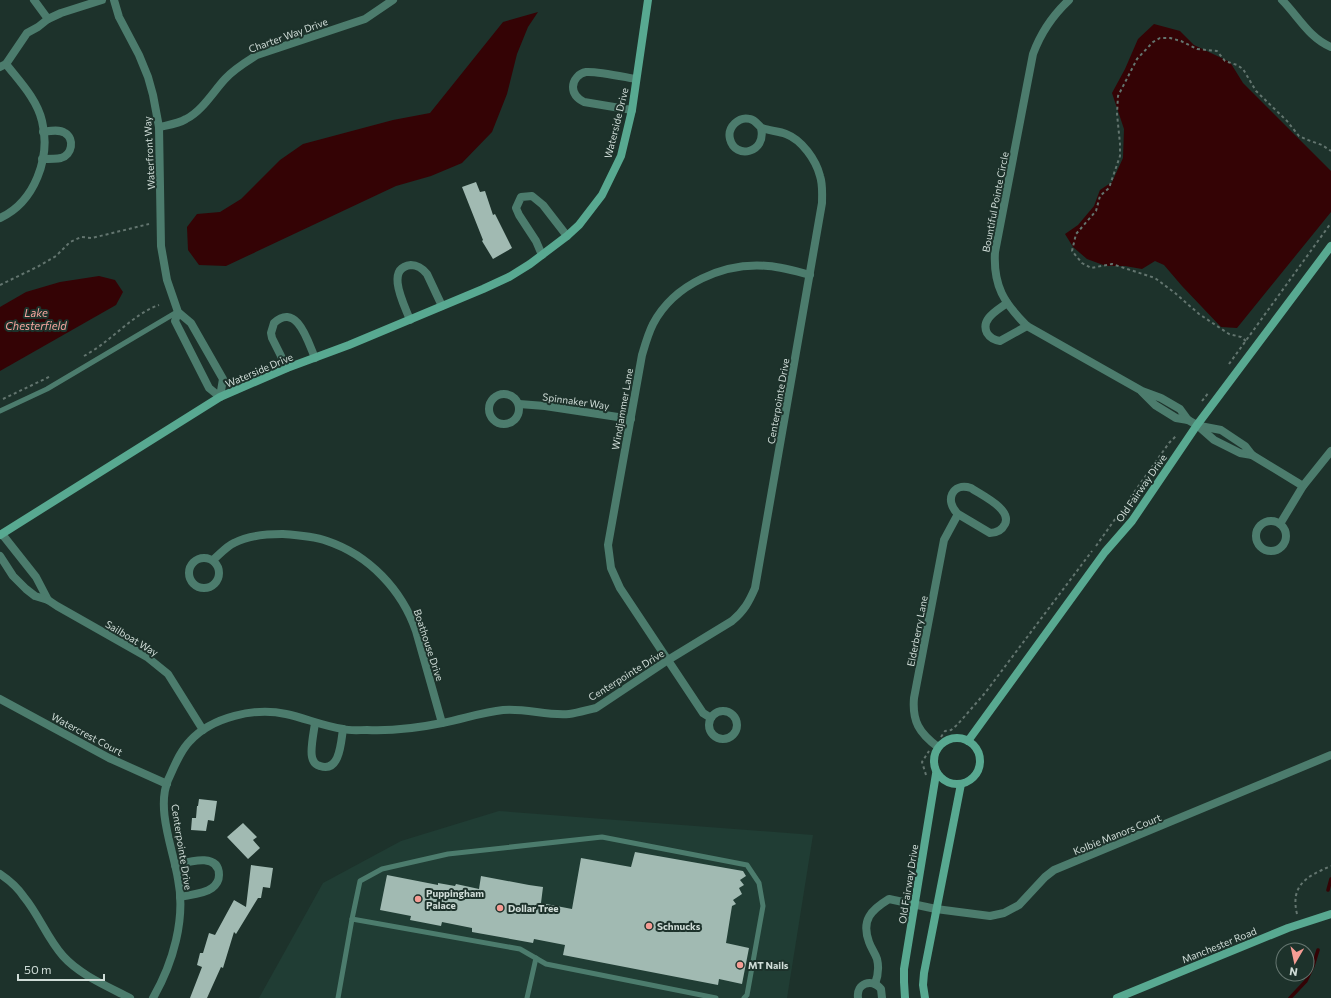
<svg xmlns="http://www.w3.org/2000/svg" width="1331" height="998" font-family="Commissioner,sans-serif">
  <rect width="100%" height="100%" fill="#1d322b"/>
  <!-- built -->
  <polygon fill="#203d34" points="499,811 813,835 787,998 259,998 323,883 401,841"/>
  <!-- water -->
  <g fill="#340305">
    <polygon points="538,12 528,27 517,54 507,94 492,132 462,163 431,176 396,186 226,266 199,265 188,250 187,227 197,214 220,212 241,199 280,160 303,144 393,120 430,113 503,22"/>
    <polygon points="1154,24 1180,31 1194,45 1230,62 1243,83 1331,171 1331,212 1237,328 1221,327 1182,286 1164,265 1155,261 1142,269 1125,266 1106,266 1087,259 1073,247 1065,234 1078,225 1094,206 1100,190 1112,182 1123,158 1124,129 1112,93 1125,69 1138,39"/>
    <polygon points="99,276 115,280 123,292 116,305 0,371 0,307 26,292 60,282"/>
  </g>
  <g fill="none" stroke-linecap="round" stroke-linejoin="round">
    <!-- stream -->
    <g stroke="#340305" stroke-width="3.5">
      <polyline points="1328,890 1331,879"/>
      <polyline points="1290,998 1306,981 1313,966 1318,950"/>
    </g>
  </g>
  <!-- building -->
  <g fill="#a1bab2">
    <polygon points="476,182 480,192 485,191 493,215 495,214 512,248 493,259 482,241 483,240 462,187"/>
    <polygon points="199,799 217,801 214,821 208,820 206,831 191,830 192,818 196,818 197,806 198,806"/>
    <polygon points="243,823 257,837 253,840 260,848 248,859 227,837"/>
    <polygon points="635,852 743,871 746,876 740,880 744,885 739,888 742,894 733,900 736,904 732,906 726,943 749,948 742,984 719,979 718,985 563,955 565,945 534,939 533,943 472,932 472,928 442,922 441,926 410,920 411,916 380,910 387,875 438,885 438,883 455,886 456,884 479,889 481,876 529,885 543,887 541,903 572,909 581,858 631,867"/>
    <polygon points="251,865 273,868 270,888 263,887 261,898 258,898 236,934 234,932 223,968 221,967 207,998 190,998 202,967 197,965 200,953 203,953 209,933 215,935 234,900 246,907"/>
  </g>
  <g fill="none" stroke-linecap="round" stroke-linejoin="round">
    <!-- path -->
    <g stroke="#63756f" stroke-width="2" stroke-dasharray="3 3" stroke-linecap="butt">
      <polyline points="0,285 39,266 56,256 70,242 81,237 92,238 149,224"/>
      <polyline points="1246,341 1241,337 1229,334 1199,314 1175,293 1155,278 1112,264 1091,268 1082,263 1072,251 1076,234 1096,211 1100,196 1109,188 1120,156 1120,144 1117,114 1118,96 1137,59 1153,42 1160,38 1170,38 1181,41 1197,49 1217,51 1225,61 1237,65 1243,69 1256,91 1287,121 1299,136 1308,140 1322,145 1331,151"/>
      <path d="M84,356C91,352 99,347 105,342C122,329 139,312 159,305"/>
      <polyline points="1229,364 1331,223"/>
      <polyline points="3,399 51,376"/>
      <polyline points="1202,401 1209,392"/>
      <polyline points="1096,546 1169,443 1177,435"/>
      <polyline points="941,737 945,731 951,730 957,725 985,693 1092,551"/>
      <polyline points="926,775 922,762 929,751"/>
      <path d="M1297,914C1290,885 1307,876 1331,866"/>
    </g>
    <!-- lane -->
    <g stroke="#4c7c6d" stroke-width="5">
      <polyline points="0,411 47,389 177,312"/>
      <polyline points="352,919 360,881 382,869 448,854 602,837 747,865 759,883 763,906 747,995 744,998"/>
      <polyline points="338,998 352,919 520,949 546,964 716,998"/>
      <polyline points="527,998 536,958"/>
    </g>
    <!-- street -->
    <g stroke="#4c7c6d" stroke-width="8">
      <polyline points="34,0 48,19"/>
      <polyline points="114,0 119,17 139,55 148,77 153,95 159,127 161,246 167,280 178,312 191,323 223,379 220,397 209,388 175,321 178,312"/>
      <path d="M1069,0C1053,15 1041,32 1033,54L995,252C993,286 1004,303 1027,326L1142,391L1161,398L1180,409L1188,420L1197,425L1214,440L1240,453L1252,455"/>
      <path d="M1282,0C1298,16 1309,38 1331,47"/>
      <polyline points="0,67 6,64 27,33 38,27 48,19 61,13 102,0"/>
      <path d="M632,110L584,102C578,99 573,94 573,87C573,80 579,73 586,72C597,71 624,77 636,79"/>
      <path d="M159,127C168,125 178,124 186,119C202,111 213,92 225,79C234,69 246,62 257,55L365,19L393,0"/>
      <path d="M42,159C48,159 56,159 61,158C72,155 75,139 65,133C59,129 50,131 43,132"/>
      <path d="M0,218C35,202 51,157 42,121C37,99 19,81 6,64"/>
      <polyline points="542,255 536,241 519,215 516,208 521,197 532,196 543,205 567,236"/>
      <path d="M1007,303C998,310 980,319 987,333C990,338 994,340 1000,341L1027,326"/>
      <path d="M410,320C405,306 384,268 411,265C418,265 423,269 427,274L442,306"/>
      <path d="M287,368L272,338L271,333L274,323C297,302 308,342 315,358"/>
      <polyline points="1142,392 1155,405 1176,418 1188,420"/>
      <circle cx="504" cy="409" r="15"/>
      <polyline points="519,404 545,406 631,419"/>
      <polyline points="1200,426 1221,430 1245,446 1252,455 1303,486"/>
      <circle cx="1271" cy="536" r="15"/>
      <polyline points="1280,524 1303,486 1331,451"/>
      <polyline points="2,534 36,577 48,600"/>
      <polyline points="0,556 13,576 26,589 35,596 48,600 57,606 147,657 168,674 203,730"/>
      <circle cx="204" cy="573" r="15"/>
      <path d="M213,560C220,554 227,546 234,543C249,535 266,534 282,534C297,535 313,536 327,541C369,555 402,590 416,631L442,723"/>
      <polyline points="0,699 109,758 167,784"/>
      <circle cx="723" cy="725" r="14"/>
      <path d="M711,718L703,713L620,588L611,568L608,545L642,355C645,345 648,334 653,324C674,284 724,262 768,266C782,267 796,271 810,275"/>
      <path d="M315,723C314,731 310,749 312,757C313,762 316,765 320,766C340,773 341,742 343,729"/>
      <path d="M938,747C919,733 912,721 914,698L944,540L958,514L990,533C997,533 1002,530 1005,524C1012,509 981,495 971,488C952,482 944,501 958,514"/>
      <path d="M175,865C188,862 219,852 219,875C219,880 216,885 212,888C204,894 189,895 180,897"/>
      <path d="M0,874C9,880 18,888 24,897C39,915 47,938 63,956C80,975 107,986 130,998"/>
      <path d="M875,984C878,976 879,967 877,959C875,953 871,948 869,942C861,920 871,910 889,899L936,909L990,916L1004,913L1019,905L1045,877L1054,870L1331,755"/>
      <path d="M153,998C173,963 186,919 178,879C173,849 156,809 168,780C174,767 180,751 190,741C212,717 255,707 286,714C305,718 323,726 343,729C350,731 359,730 367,730C392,731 418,728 442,723C463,719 483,712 503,710C526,708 547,716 569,714C578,713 587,710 596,708L668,660L732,621C744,611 749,602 755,588L822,203C822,194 823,185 820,176C816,160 802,140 786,134C779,131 769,131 762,128C758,126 756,120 750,119C739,116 727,127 730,139C735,160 767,153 761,128"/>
      <path d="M858,998C856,983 872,978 881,989L882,998"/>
    </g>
    <!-- secondary -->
    <g stroke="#58a991" stroke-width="8">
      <polyline points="0,535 220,397 287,368 349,345 483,289 509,277 530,264 567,236 579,225 602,195 621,156 632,110 648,0"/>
      <circle cx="957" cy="761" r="23"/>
      <polyline points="968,741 1105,552 1132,521 1197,425 1331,246"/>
      <polyline points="905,998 904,982 904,969 936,774"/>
      <polyline points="925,998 923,985 924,973 961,784"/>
      <polyline points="1117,998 1288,928 1331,914"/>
    </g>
  </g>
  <!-- markers -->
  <g fill="#f59c94" stroke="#1d322b" stroke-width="1.5">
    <circle cx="418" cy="899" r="4"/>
    <circle cx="500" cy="908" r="4"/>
    <circle cx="649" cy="926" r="4"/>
    <circle cx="740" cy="965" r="4"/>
  </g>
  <g text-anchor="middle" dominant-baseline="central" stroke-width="4" stroke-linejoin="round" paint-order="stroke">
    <!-- street labels -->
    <g font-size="10" fill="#d0ddd8" stroke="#1d322b">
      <text transform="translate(288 35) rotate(-20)">Charter Way Drive</text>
      <text transform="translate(616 123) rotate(-76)">Waterside Drive</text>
      <text transform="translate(149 153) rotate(-93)">Waterfront Way</text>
      <text transform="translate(995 202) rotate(-79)">Bountiful Pointe Circle</text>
      <text transform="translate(259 370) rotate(-23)">Waterside Drive</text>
      <text transform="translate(576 401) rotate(8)">Spinnaker Way</text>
      <text transform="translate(778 401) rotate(-80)">Centerpointe Drive</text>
      <text transform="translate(622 409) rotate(-80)">Windjammer Lane</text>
      <text transform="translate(1141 488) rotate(-55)">Old Fairway Drive</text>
      <text transform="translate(917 631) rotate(-79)">Elderberry Lane</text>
      <text transform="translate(132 638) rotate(31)">Sailboat Way</text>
      <text transform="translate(429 645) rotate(72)">Boathouse Drive</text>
      <text transform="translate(626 675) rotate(-32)">Centerpointe Drive</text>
      <text transform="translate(87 734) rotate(28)">Watercrest Court</text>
      <text transform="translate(1117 834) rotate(-22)">Kolbie Manors Court</text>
      <text transform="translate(182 847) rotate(81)">Centerpointe Drive</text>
      <text transform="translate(908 884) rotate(-81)">Old Fairway Drive</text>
      <text transform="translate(1219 945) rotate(-22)">Manchester Road</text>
    </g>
    <!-- poi labels -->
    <g font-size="10" font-weight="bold" fill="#d0ddd8" stroke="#1d322b" text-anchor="start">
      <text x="426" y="893">Puppingham<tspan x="426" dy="12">Palace</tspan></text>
      <text x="508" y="908">Dollar Tree</text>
      <text x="657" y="926">Schnucks</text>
      <text x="748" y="965">MT Nails</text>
    </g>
    <!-- water labels -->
    <g font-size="11" font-style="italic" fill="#f7a7a0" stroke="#1d322b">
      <text x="36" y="312">Lake<tspan x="36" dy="13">Chesterfield</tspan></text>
    </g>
  </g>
  <!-- north arrow -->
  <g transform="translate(1295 962) rotate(189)"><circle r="19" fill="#1d322b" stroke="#657670"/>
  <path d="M0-3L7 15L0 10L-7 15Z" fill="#f59c94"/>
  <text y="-6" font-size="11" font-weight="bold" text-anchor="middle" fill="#d0ddd8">N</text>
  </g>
  <!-- scale -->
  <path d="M18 974v6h86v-6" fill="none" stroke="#d0ddd8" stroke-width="2"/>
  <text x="24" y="974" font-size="12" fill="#d0ddd8" stroke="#1d322b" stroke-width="3" paint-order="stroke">50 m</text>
</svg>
